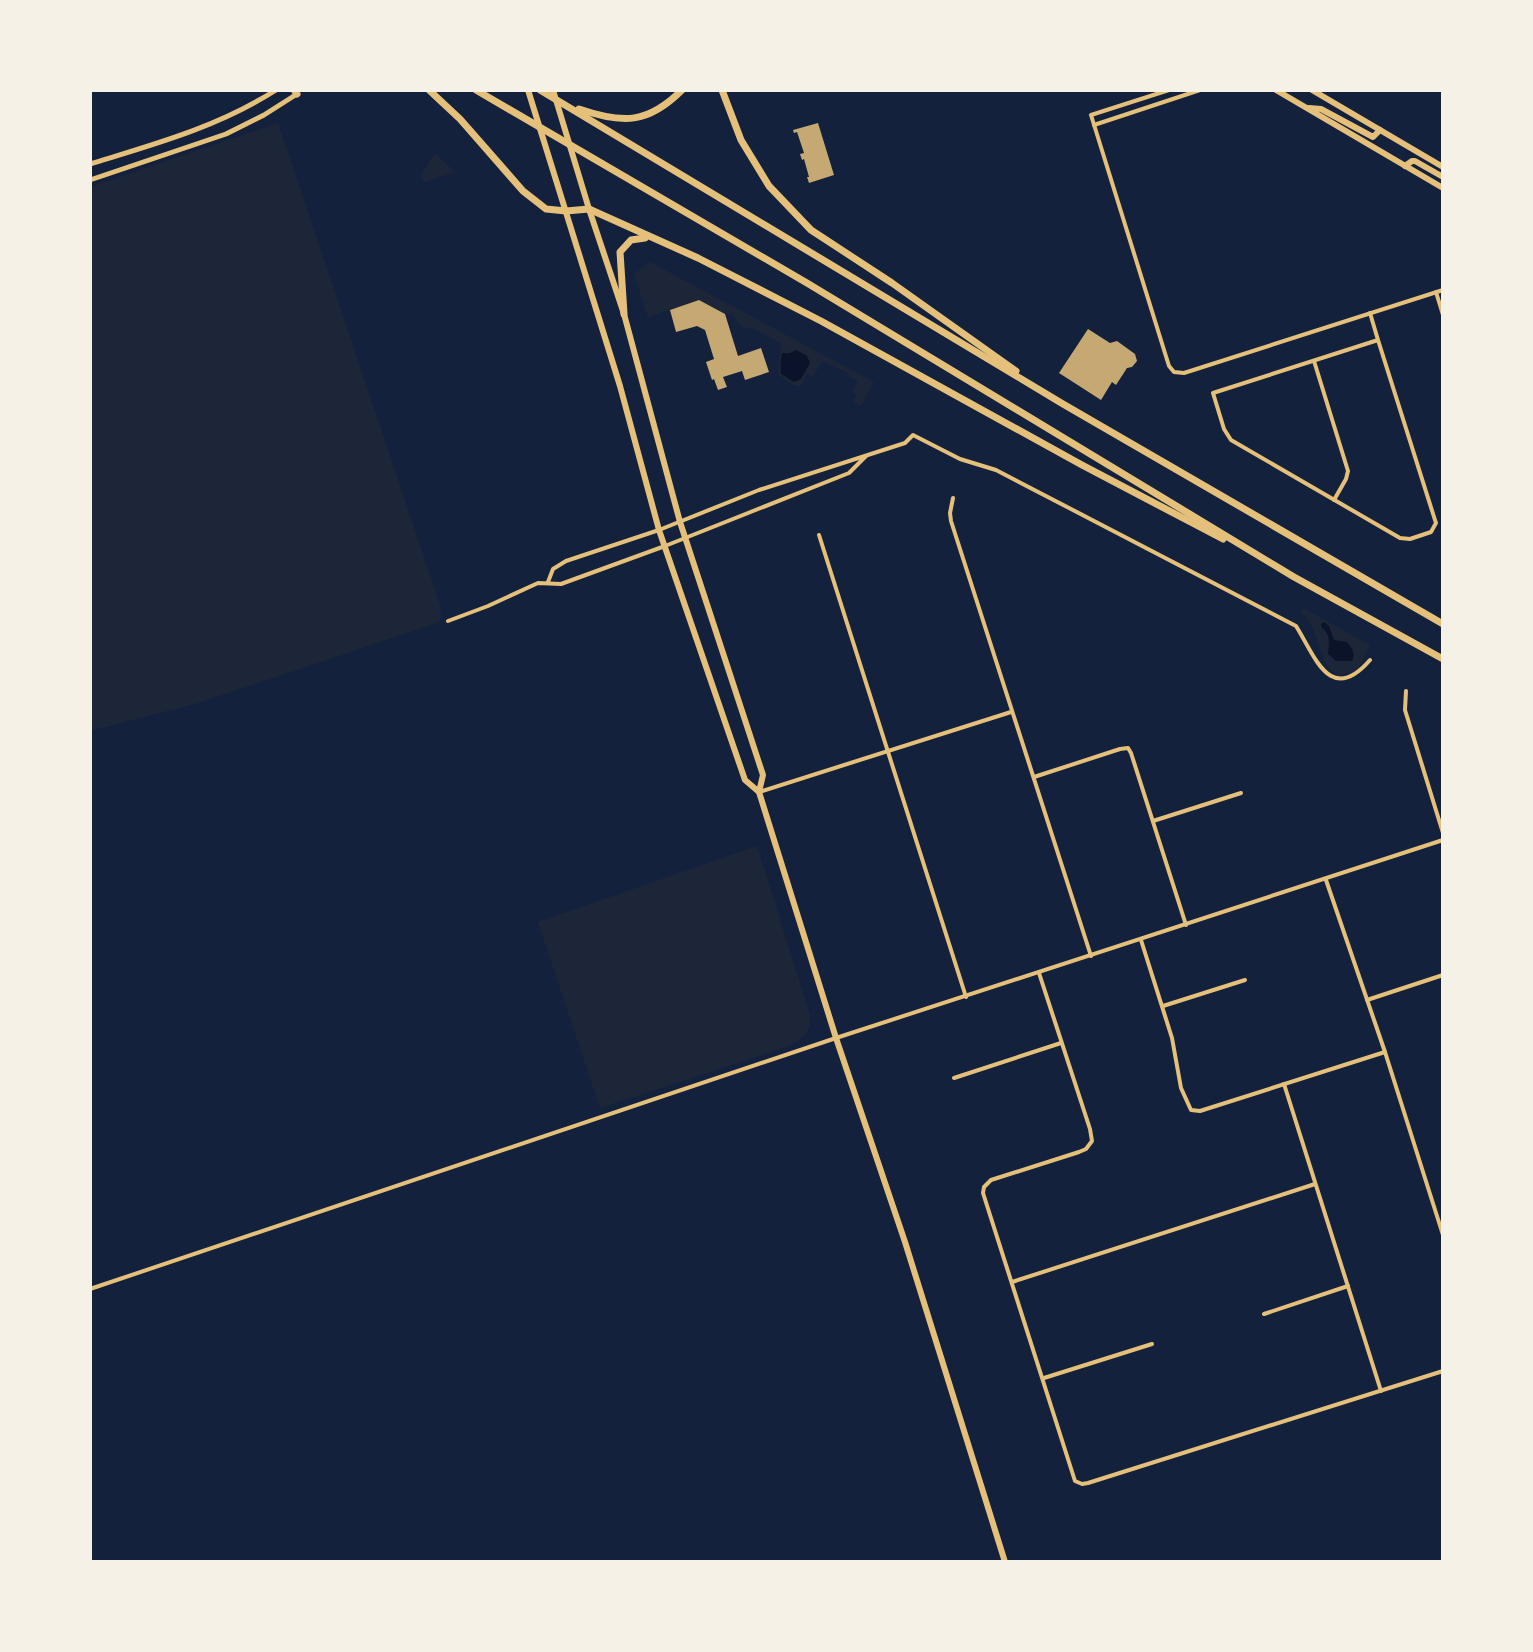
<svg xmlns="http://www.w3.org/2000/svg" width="1533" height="1652" font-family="Lora,serif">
  <rect width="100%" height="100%" fill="#14213d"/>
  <!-- green -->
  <g fill="#1d2539">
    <polygon points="278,123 441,607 440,622 198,703 90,731 90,187"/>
    <polygon points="435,153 455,172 425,182 420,177"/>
    <polygon points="650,262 874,382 861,406 853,402 857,395 852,392 858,381 848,376 848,373 822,361 813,377 807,374 800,387 793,385 778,374 781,344 756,330 742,327 731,314 725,314 700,300 648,317 634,274"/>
    <path d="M1303,608L1370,645L1358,670L1339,676C1313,661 1324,630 1300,612Z"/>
    <path d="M757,846L810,1015C812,1031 804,1037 792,1045L600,1108L538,922Z"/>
  </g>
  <!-- water -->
  <g fill="#0b132b">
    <path d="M796,350L807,356L810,363L801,379L794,382L781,374C780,371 781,356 782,353H790Z"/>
    <path d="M1324,622L1329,626L1334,640L1347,642C1352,648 1356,654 1352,661H1336L1328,654C1329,644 1331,634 1322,628L1321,624Z"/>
  </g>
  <!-- building -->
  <g fill="#c6a872">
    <polygon points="818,123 834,175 809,183 807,177 809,177 804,159 802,160 800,154 804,153 797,132 794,133 793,130"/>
    <polygon points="699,300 725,314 738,356 761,348 769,372 745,380 742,371 723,377 727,387 718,390 714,379 712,380 706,362 714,359 705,330 697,326 676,332 670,310"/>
    <polygon points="1088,329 1110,343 1117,341 1135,354 1137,361 1132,367 1127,368 1116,385 1112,382 1101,400 1059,373"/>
  </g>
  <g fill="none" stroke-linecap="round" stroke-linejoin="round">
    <!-- minor -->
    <g stroke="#e5c07b" stroke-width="4">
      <polyline points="1169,90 1091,115 1169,366 1174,372 1184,373 1443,290"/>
      <polyline points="1094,125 1200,90"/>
      <polyline points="1436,292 1443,315"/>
      <polyline points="1370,313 1378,340 1435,520 1436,523 1431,532 1410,539 1400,538 1231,440 1224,429 1213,393 1378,340"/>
      <polyline points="1314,361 1348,471 1346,479 1334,500"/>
      <polyline points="953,498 950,513 951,521 1091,956"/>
      <polyline points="819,535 966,997"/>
      <path d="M548,582L553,569L566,561L659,530L759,490L905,443L913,435L960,459L996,470L1296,626C1315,656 1330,706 1370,660"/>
      <polyline points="448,621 488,606 538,583 561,584 665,546 849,473 866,456"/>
      <polyline points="1406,691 1405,710 1443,833"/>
      <polyline points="1034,777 1120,749 1128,748 1131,753 1186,925"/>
      <polyline points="759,792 1011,712"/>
      <polyline points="1153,821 1241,793"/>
      <polyline points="1326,880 1385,1052 1443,1235"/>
      <polyline points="1141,940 1172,1038 1181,1088 1191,1110 1200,1111 1385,1052"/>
      <polyline points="1039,973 1090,1129 1092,1141 1086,1149 1079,1152 991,1180 984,1187 983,1193 1075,1481 1082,1484 1088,1483 1443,1371"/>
      <polyline points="1367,1000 1443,975"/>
      <polyline points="1163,1006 1245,980"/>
      <polyline points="954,1078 1061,1043"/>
      <polyline points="1284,1084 1381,1391"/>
      <polyline points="1012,1282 1315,1184"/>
      <polyline points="90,1289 836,1038 1443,840"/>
      <polyline points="1264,1314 1348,1286"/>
      <polyline points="1044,1378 1152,1344"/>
    </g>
    <!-- tertiary -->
    <g stroke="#e5c07b" stroke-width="5">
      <path d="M90,164C155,144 218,127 276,90"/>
      <polyline points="90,180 226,134 264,115 297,94"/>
    </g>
    <!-- primary -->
    <g stroke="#e5c07b" stroke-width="6">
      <polyline points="528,90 620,386 659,530 745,780 759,792"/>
      <polyline points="553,90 589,209 624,314 680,522 763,775 759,792 836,1038 905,1242 1005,1562"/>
      <polyline points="1276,90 1443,188"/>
      <polyline points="1312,90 1443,167"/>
      <polyline points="1309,108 1321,109 1373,137 1380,130"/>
      <polyline points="1405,166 1412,161 1415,161 1443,177"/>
    </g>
    <!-- motorway -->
    <g stroke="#e5c07b" stroke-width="7">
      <polyline points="294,90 297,94"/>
      <polyline points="429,90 460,119 523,191 546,209 566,211 589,209 698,258 821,321 1082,465 1223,539"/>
      <polyline points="476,90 807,283 1294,577 1443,659"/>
      <polyline points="540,90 1063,404 1443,624"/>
      <polyline points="722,90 741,140 769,186 811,230 892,283 1016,371"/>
      <path d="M579,109C623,124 648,124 682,90"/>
      <polyline points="624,314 620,252 631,240 645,238"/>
    </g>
  </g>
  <!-- border -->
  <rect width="1533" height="1652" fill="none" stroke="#f6f1e7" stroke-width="184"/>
</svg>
